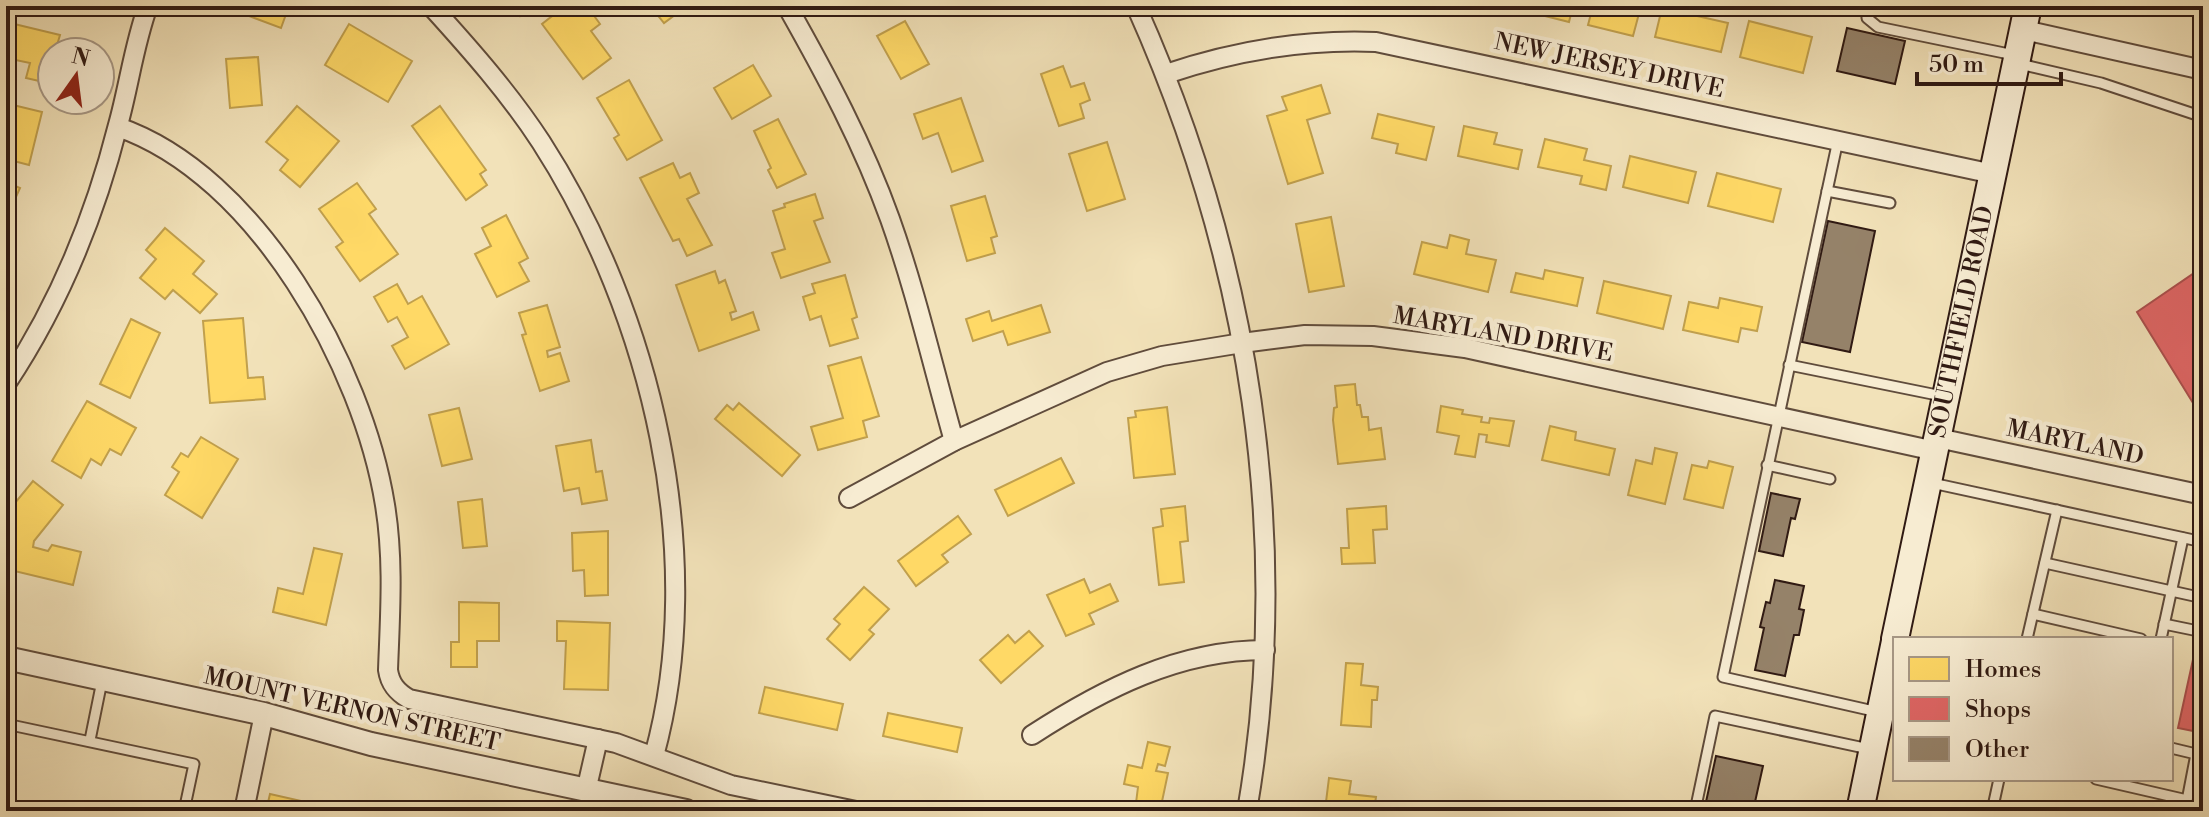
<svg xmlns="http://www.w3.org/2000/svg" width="2209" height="817" font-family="'Libre Bodoni',serif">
  <rect width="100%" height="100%" fill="#f2e2b9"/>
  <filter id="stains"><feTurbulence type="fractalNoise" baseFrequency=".0025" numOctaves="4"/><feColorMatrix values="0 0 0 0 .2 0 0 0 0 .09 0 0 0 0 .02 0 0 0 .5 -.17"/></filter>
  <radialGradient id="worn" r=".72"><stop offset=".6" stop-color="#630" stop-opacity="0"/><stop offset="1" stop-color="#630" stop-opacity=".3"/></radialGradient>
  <!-- homes -->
  <g fill="#ffd966" stroke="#c1a04d" stroke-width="2">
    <polygon points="243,6 289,6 281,28 241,13"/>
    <polygon points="511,6 531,6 520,16"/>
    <polygon points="565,6 587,6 600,24 591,31 611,58 583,79 542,24"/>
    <polygon points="654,6 687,6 664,23 652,8"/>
    <polygon points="1019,6 1043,6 1023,15"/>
    <polygon points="1526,6 1573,6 1569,22 1525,11"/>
    <polygon points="1593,6 1641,6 1633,36 1588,25"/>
    <polygon points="1662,8 1728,23 1721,52 1655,37"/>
    <polygon points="905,21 929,64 901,79 877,36"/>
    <polygon points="1749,21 1812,37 1803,73 1740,57"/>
    <polygon points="6,22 60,35 55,52 52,52 48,83 26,78 30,63 6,58"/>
    <polygon points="349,24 412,61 388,102 325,65"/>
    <polygon points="258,57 262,105 230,108 226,59"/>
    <polygon points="753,65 771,96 732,119 714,88"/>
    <polygon points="1063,66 1071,87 1084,83 1090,100 1080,104 1084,118 1059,126 1041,74"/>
    <polygon points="629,80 662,140 627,160 614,138 619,135 597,98"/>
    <polygon points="1321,85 1330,113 1307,120 1323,173 1288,184 1267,116 1287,110 1282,97"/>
    <polygon points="961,98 983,161 952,172 938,133 923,139 914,114"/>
    <polygon points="13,105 42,112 29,165 6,159 6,132"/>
    <polygon points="297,106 339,141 300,187 280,170 288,160 266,142"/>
    <polygon points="440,106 486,170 480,174 487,185 466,200 412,126"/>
    <polygon points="1378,114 1434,127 1426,160 1396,153 1398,144 1372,138"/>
    <polygon points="778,119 806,174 777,188 768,170 771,168 754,131"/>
    <polygon points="1464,126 1497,133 1494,144 1522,150 1518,169 1458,156"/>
    <polygon points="1545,139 1587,149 1584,160 1611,166 1606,190 1580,184 1582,176 1538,167"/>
    <polygon points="1107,142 1125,199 1087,211 1069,154"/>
    <polygon points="1630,156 1696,172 1688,203 1623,187"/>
    <polygon points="673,163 680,178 690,173 699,193 687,199 712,245 687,256 679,239 673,241 640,178"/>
    <polygon points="1717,173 1781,189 1773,222 1708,206"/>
    <polygon points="6,182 20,188 6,219"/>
    <polygon points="357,183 376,209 369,214 398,254 360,281 336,247 343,242 319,209"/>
    <polygon points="815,194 823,218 814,221 830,262 781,278 772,253 785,249 773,211 785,207 784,204"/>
    <polygon points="985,196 997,236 991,238 995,253 967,261 951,206"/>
    <polygon points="506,215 528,258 519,263 529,281 497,297 475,254 491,246 482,228"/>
    <polygon points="1331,217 1344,286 1309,292 1296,224"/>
    <polygon points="165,228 204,261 193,274 217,294 200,313 173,290 165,299 140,278 156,259 146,250"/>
    <polygon points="1450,235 1469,240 1466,254 1496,260 1488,292 1414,274 1422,242 1447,248"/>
    <polygon points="1545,270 1583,278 1577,306 1511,292 1516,273 1543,279"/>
    <polygon points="715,271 719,283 725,280 736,311 730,313 732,320 753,312 759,330 699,351 676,285"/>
    <polygon points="845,275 857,317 852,319 858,338 830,346 821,316 810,320 803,297 815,293 812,284"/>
    <polygon points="1604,281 1671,296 1663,329 1597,313"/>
    <polygon points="397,284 408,304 422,296 449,344 405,369 392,346 408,337 397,317 388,322 374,297"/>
    <polygon points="1720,298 1762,307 1757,331 1741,328 1738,342 1683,330 1689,302 1718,308"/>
    <polygon points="547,305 560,347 547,351 548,357 560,353 569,381 540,391 522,335 526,334 519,313"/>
    <polygon points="1041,305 1050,332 1008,345 1003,331 973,341 966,319 989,311 992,321"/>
    <polygon points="243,318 248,378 263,377 265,399 210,403 203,321"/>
    <polygon points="131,319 160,333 130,398 100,384"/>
    <polygon points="861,357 879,416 863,421 867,437 818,450 811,427 843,418 828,366"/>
    <polygon points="1355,384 1357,405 1360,405 1362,417 1368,417 1369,430 1381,428 1385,459 1338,464 1333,420 1334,408 1337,407 1335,386"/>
    <polygon points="87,401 136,428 121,455 110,449 101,465 91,459 81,478 52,461"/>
    <polygon points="739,403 800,455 782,476 715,419 727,405 733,410"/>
    <polygon points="1441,406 1463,410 1462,414 1482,417 1481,422 1489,423 1490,418 1514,421 1509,446 1486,442 1487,435 1479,434 1475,457 1455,454 1459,436 1437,432"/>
    <polygon points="1167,407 1175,474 1134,478 1128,418 1136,417 1135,411"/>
    <polygon points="459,408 472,459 442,466 429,415"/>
    <polygon points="1550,426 1576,432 1575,440 1615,449 1609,475 1542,460"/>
    <polygon points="201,437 238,459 202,518 165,495 179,472 172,467 181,453 188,457"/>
    <polygon points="591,440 596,472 602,471 607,500 582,504 579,488 564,491 556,446"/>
    <polygon points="1655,448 1677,453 1665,504 1628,495 1636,460 1652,464"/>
    <polygon points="1061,458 1074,483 1008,516 995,490"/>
    <polygon points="1709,461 1733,467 1723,508 1684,499 1692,465 1707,468"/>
    <polygon points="33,481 63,505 34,541 33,547 48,551 52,545 81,552 73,585 6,569 6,514"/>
    <polygon points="482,499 487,546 463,548 458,502"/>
    <polygon points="1185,506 1188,541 1180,542 1184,582 1159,585 1153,528 1163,526 1161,509"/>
    <polygon points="1386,506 1387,529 1373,530 1375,563 1342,564 1341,548 1349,548 1347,509"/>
    <polygon points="958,516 971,534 942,555 948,562 916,586 898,561"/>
    <polygon points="608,531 608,595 585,596 584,570 573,571 572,533"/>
    <polygon points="314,548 342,554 326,625 273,612 278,588 303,594"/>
    <polygon points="1084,579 1090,593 1110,584 1118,601 1089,614 1094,624 1066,636 1047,595"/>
    <polygon points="864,587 889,609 869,630 874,634 850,660 827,639 840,624 834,619"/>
    <polygon points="459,602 499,603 499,641 477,641 477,667 451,667 451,642 459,642"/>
    <polygon points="557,621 610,623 608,690 564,689 566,641 557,641"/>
    <polygon points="1029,631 1043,646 1001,683 980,660 1008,635 1015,643"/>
    <polygon points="1346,663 1363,664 1361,685 1378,687 1377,700 1372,700 1371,727 1341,725"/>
    <polygon points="765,687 843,704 837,730 759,713"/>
    <polygon points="888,713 962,728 957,752 883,736"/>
    <polygon points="1148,742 1170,747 1165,766 1158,764 1156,771 1168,773 1160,811 1135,811 1138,787 1124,784 1128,765 1142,768"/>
    <polygon points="1329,778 1351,781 1349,794 1376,797 1374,811 1341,811 1342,804 1326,802"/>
    <polygon points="270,794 310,803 309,811 266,811"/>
  </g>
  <!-- shops -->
  <g fill="#e06666" stroke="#ab4f4d" stroke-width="2">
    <polygon points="2203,267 2203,397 2193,403 2137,312"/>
    <polygon points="2194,655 2203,657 2203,733 2178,728"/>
  </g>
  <!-- building -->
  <g fill="#958269" stroke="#301a13" stroke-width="2">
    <polygon points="1847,28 1905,41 1895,84 1837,71"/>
    <polygon points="1828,221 1875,231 1850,352 1802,342"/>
    <polygon points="1771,493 1800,499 1795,519 1791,518 1783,556 1759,551"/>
    <polygon points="1775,580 1804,586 1799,609 1804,610 1799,635 1794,635 1785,676 1755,670 1764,628 1760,627 1766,602 1770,603"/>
    <polygon points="1716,756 1763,766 1753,811 1704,811"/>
  </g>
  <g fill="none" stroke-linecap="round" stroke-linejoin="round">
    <defs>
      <g id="service">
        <polyline points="1867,6 1867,18 1878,27 2014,55"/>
        <polyline points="2020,64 2101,83 2203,117"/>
        <polyline points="1838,140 1723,677 1878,712"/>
        <polyline points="1827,191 1890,203"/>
        <polyline points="1789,365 1942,396"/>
        <polyline points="1767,465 1830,479"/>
        <polyline points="1932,483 2203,542"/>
        <polyline points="2045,563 2203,598"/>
        <polyline points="2033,614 2141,639"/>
        <polyline points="2164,624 2203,632"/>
        <polyline points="2027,639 2057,510"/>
        <polyline points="2161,639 2183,538"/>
        <polyline points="6,724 194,764 184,811"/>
        <polyline points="90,740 102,681"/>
        <polyline points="2171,748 2196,754 2185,811"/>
        <polyline points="2096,779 2187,800"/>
        <polyline points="1695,811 1715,716 1869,749"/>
        <polyline points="1992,811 1999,779"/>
      </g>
      <g id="minor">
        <path d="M431,6C470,49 509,93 541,142C652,314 709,556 654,756"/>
        <path d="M787,6C826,75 863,144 890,219C916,292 933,367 954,441"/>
        <path d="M1136,6C1249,258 1294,538 1247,811"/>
        <polyline points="2024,30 2203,70"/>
        <path d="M1166,74C1234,51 1304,39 1376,42L1993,174"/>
        <path d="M118,127C257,175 363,367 385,505C394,560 390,615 388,670C390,684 397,692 409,699L616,743L731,785L856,811"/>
        <path d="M6,384C58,306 95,216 118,125C129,86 134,44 148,6"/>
        <polyline points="1938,438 2203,495"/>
        <polyline points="849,498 954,441 1107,372 1162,356 1242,343 1305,335 1373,336 1465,348 1935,451"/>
        <path d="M1032,735C1103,689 1179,650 1265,650"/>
        <polyline points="586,791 598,739"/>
        <polyline points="244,811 264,714"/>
      </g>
      <polyline id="tertiary" points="6,658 264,714 371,744 686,811"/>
      <g id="secondary">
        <path id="s1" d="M1895,639L2028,6"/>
        <polyline points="1860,811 1895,641"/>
      </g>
    </defs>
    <!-- service casing -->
    <use href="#service" stroke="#604c3c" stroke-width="13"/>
    <!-- minor casing -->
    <use href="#minor" stroke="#604c3c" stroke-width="22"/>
    <!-- tertiary casing -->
    <use href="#tertiary" stroke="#604c3c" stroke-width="26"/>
    <!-- secondary casing -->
    <use href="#secondary" stroke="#301a13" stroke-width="30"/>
    <!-- service -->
    <use href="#service" stroke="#f7ecd2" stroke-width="9"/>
    <!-- minor -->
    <use href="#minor" stroke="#f7ecd2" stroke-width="18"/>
    <!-- tertiary -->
    <use href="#tertiary" stroke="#f7ecd2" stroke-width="22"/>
    <!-- secondary -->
    <use href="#secondary" stroke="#f7ecd2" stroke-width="26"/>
  </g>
  <g text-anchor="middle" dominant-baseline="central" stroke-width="8" stroke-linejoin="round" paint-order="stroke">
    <!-- street labels -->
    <g font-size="24" fill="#301a13" stroke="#f7ecd2">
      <text transform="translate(1609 66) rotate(12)">NEW JERSEY DRIVE</text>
      <text stroke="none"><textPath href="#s1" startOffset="324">SOUTHFIELD ROAD</textPath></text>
      <text transform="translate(1503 335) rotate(10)">MARYLAND DRIVE</text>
      <text transform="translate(2075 443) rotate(12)">MARYLAND</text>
      <text transform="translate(352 710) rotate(13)">MOUNT VERNON STREET</text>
    </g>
  </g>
  <!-- margin -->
  <rect width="2209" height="817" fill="none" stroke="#f2e2b9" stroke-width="32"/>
  <rect x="8" y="8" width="2193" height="801" fill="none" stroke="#301a13" stroke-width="4"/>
  <rect x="16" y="16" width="2177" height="785" fill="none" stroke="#301a13" stroke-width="2"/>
  <!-- legend -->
  <rect x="1893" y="637" width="280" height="144" fill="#f7ecd2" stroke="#a79886" stroke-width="2"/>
  <rect x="1909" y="657" width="40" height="24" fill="#ffd966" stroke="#a79886" stroke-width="2"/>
  <text x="1965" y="677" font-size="24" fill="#301a13">Homes</text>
  <rect x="1909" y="697" width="40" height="24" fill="#e06666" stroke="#a79886" stroke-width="2"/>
  <text x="1965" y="717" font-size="24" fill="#301a13">Shops</text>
  <rect x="1909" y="737" width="40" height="24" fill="#958269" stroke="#a79886" stroke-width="2"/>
  <text x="1965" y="757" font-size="24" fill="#301a13">Other</text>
  <!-- north arrow -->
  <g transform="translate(76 76) rotate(14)"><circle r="38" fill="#f7ecd2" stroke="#a79886" stroke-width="2"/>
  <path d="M0-6L14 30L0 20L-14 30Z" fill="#8f2418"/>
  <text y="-12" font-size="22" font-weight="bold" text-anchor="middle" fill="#301a13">N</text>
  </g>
  <!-- scale -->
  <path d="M1917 72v12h144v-12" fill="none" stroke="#301a13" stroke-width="4"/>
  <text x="1929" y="72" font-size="24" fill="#301a13" stroke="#f7ecd2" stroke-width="6" paint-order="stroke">50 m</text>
  <rect width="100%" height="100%" filter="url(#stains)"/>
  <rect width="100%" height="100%" fill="url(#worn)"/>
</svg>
